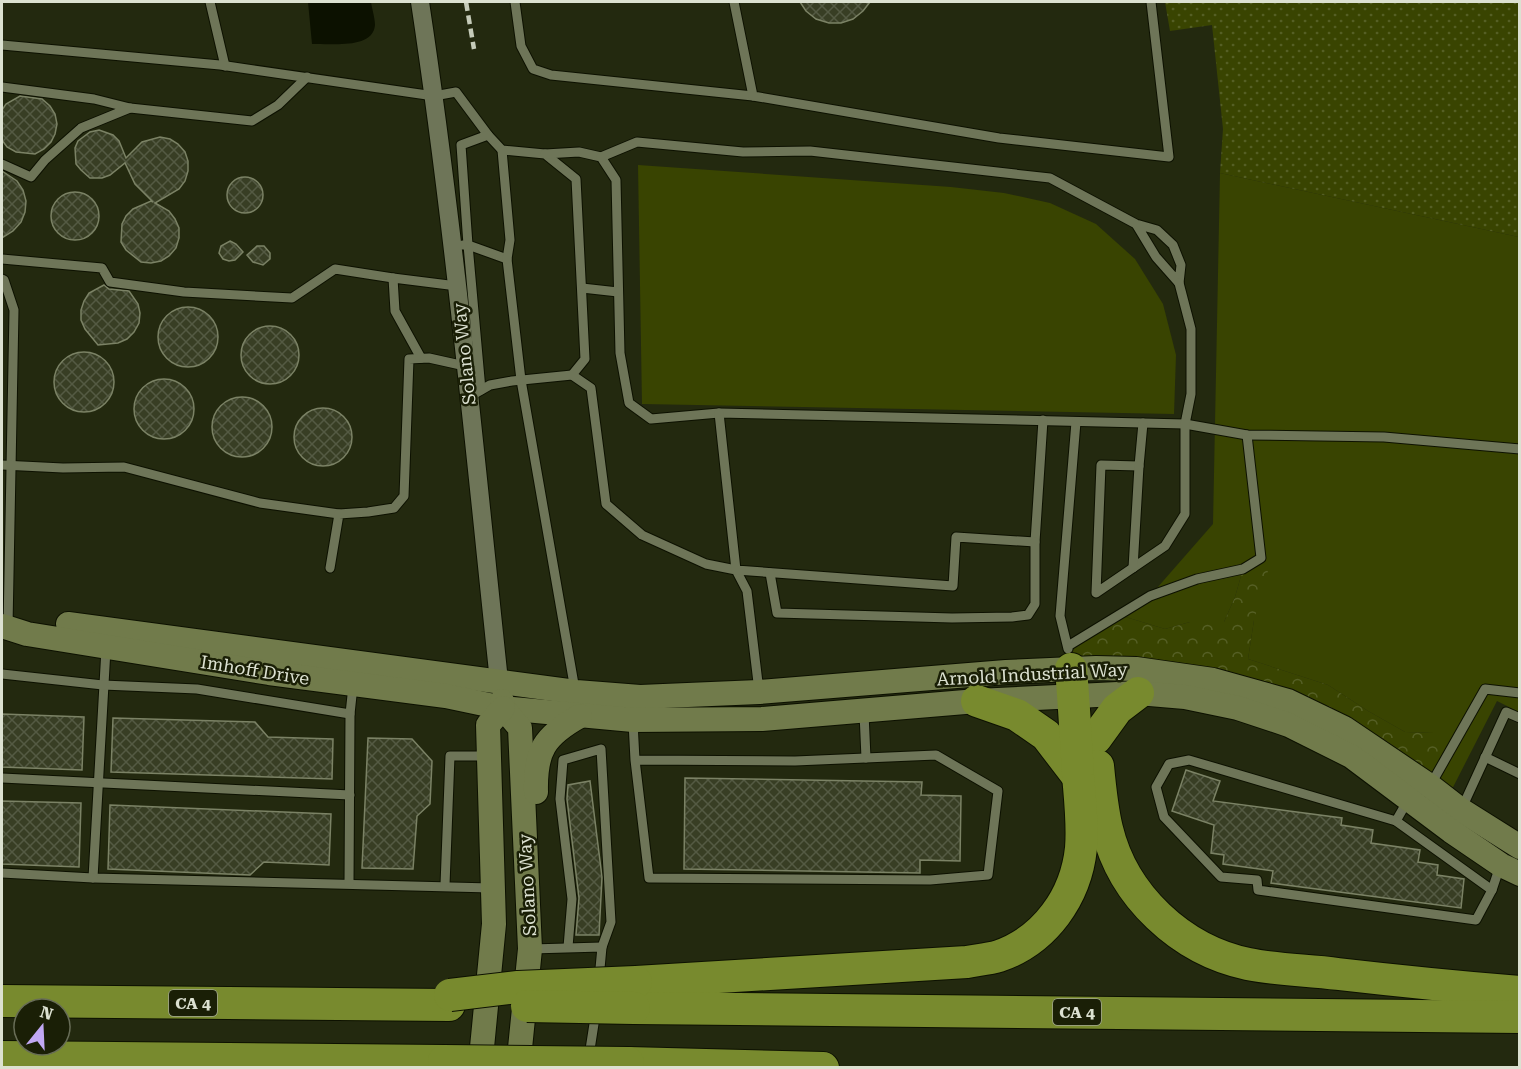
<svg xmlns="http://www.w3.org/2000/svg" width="1521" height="1069" font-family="'Roboto Serif',serif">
  <defs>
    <pattern id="forest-crowns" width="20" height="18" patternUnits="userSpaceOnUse" patternTransform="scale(1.5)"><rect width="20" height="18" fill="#394401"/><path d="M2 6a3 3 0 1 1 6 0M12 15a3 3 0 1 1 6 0" fill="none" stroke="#555f25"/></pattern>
    <pattern id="park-dots" width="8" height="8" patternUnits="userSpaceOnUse" patternTransform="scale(1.5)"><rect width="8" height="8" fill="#394401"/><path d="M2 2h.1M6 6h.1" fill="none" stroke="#555f25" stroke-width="1.8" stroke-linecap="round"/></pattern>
    <pattern id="building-cross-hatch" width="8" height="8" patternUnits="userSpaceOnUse" patternTransform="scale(1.5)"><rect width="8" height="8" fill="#383e24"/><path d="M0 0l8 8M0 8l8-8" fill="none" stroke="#545a43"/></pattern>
  </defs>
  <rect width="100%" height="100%" fill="#23290f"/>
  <!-- green -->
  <g fill="#394401">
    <polygon points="638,165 951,187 1004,193 1050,203 1096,224 1135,259 1163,304 1176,355 1174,414 642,404"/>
    <polygon points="1220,173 1519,237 1519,712 1497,701 1447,799 1430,786 1433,733 1405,732 1368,711 1328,685 1248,659 1254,620 1243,569 1235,597 1224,622 1190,622 1165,629 1119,615 1150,596 1213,524"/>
  </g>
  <!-- forest -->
  <polygon fill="url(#forest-crowns)" points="1261,558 1268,572 1254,620 1248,659 1328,685 1368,711 1405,732 1433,733 1448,754 1430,786 1288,701 1071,669 1068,646 1119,615 1165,629 1190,622 1224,622 1235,597 1243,569"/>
  <!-- park -->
  <polygon fill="url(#park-dots)" points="1165,2 1519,2 1519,237 1220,173 1223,129 1212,25 1170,31"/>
  <!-- water -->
  <path fill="#0c1100" d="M308,2H371C372,9 375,18 375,25C373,50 330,43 312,44Z"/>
  <!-- building -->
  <g fill="url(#building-cross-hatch)" stroke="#7b8265" stroke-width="1.5">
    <polygon points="800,2 870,2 863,11 853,19 841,23 829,23 816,19 806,11"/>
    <polygon points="20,96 42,99 50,106 55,114 57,124 55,134 51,142 44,149 35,154 16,152 7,147 2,140 2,110 6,104"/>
    <polygon points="99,130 113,135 119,141 126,158 142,142 160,137 170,139 178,144 185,152 188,161 188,171 185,181 179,189 155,203 169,211 175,219 179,228 179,238 176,248 169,256 161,261 151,263 141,262 126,250 121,242 122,224 126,216 133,209 151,201 153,202 135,184 125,163 110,175 102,178 90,178 81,170 76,164 75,148 78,141 90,132"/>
    <polygon points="2,171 17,181 23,190 26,201 25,212 21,222 13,231 2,238"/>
    <circle cx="245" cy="195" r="18"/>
    <circle cx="75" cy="216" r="24"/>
    <polygon points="230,241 236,244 243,252 235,260 229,261 223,259 219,253 221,246"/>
    <polygon points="257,246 264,246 270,253 270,259 263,265 253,262 247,255"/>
    <polygon points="104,285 109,289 129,291 138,304 140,313 139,323 134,332 127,339 118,343 98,345 85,329 81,320 81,310 84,301 89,293"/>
    <circle cx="188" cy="337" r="30"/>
    <circle cx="270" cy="355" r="29"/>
    <circle cx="84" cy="382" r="30"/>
    <circle cx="164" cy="409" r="30"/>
    <circle cx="242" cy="427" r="30"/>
    <circle cx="323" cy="437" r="29"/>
    <polygon points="2,714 84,717 82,770 2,767"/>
    <polygon points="113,718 255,722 268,737 333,739 332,779 111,772"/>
    <polygon points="368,738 412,739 432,761 430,804 417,816 413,869 362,868"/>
    <polygon points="1186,770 1220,781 1213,801 1342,818 1341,825 1373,830 1371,843 1420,850 1418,862 1438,865 1437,875 1464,879 1461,908 1271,883 1273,871 1223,864 1224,855 1211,853 1214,825 1172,811"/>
    <polygon points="685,778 922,782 921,795 961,796 960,861 920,860 920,873 684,869"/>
    <polygon points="590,781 602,877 599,935 576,935 579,898 567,799 568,785"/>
    <polygon points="2,801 81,803 79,867 2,864"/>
    <polygon points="110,805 331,814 329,865 264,862 250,875 108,869"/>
  </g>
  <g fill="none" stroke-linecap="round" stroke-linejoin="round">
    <defs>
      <g id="lane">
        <polyline points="210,2 225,66"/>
        <polyline points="515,2 521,46 533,69 551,75 753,96"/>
        <polyline points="734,2 753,96 999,138 1169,157 1151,2"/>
        <polyline points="2,45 220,65 434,96 456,92 488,135 502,150 545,154 576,179 585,359 572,375"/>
        <polyline points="2,87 94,99 130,108 252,121 278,105 307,77"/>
        <polyline points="488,135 461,145 468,245 507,259 521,380 575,690"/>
        <polyline points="502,150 510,240 507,259"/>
        <polyline points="545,154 579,152 601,157 616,180 620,353 629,403 651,419 719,413 1185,424 1247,435 1384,437 1520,449"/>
        <polyline points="601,157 637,142 743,152 810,151 1050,178 1136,224 1157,230 1173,245 1181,265 1179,283 1156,257 1136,224"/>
        <polyline points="2,164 31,177 45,160 81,128 130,108"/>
        <polyline points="463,245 468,245 481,390"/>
        <polyline points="2,259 102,268 110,282 184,292 292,298 335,269 393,278"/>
        <polyline points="2,279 4,280 14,310 8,627"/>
        <polyline points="582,288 618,292"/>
        <polyline points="421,358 395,311 393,278 457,286"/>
        <polyline points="469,397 490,385 512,381 572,375 591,388 606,504 642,535 706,564 736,570 747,591 759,691"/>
        <polyline points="719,413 736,570 953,586 956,537 1035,542 1043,420"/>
        <polyline points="1143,423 1139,466 1101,465 1096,593 1165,546 1185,514 1185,424 1191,394 1191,329 1179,283"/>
        <polyline points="2,465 63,468 124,467 260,503 339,514"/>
        <polyline points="330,568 339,514 368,512 394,508 404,496 409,359 429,358 465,366"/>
        <polyline points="1133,568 1139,466"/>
        <polyline points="770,573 777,613 952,618 1012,617 1028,615 1035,604 1035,542"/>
        <polyline points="1068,646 1150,596 1197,579 1243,569 1261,558 1247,435"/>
        <polyline points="106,649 93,878 491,888"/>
        <polyline points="1068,649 1060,616 1076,422"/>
        <polyline points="2,674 103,685 197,689 350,714"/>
        <polyline points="864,713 866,758"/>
        <polyline points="633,722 635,760 795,761 936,755 998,791 988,875 930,880 649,878 635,760"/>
        <polyline points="1485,757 1520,774"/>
        <polyline points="2,778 350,795"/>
        <polyline points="1430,786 1485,689 1520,693"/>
        <polyline points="1408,800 1396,821 1189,760 1169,764 1156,787 1164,817 1221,877 1257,880 1258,890 1476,920 1492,890 1500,866"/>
        <polyline points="1462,808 1506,712 1520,718"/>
        <polyline points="1396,821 1492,890"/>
        <polyline points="2,873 93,878"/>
        <polyline points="349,883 350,714 353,686"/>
        <polyline points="445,885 450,756 488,756"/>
        <polyline points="568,947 572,899 560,799 563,760 601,749 611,922 602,947"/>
        <polyline points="531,949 602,947 599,979"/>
        <polyline points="589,1056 596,1011"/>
      </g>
      <path id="street" d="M420,2C454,227 475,454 499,681"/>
      <g id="secondary">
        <polyline points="68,624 576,692 640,697 759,692 1006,672 1096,668 1136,669 1213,680 1288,701 1344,728 1430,786 1461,810 1520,847"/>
        <polyline points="2,626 27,634 269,673 446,696 503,708 633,720 762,719 977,701 1138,693 1185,697 1238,708 1289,725 1351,756 1451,831 1501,865 1520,874"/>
        <polyline points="502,701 503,708 520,728 530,949 518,1068"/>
        <path d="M536,792C535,751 544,736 580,716"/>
        <polyline points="480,1068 494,924 488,725 503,708"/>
      </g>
      <g id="highway">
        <polyline points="977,701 1017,715 1046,735 1079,778"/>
        <polyline points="1096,738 1117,709 1138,693"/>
        <path d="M1098,766C1100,787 1102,809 1107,829C1123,896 1181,950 1248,964C1277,970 1308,970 1338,974C1399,981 1459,987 1520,992"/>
        <path d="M636,982L967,962C978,960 989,959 999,956C1045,940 1076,897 1081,848C1083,824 1080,799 1078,775C1076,740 1074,704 1071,669"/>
        <polyline points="2,1001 449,1005"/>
        <polyline points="634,1008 1520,1017"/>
        <polyline points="2,1057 444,1061"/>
        <polyline points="628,1063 823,1068"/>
      </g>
    </defs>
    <!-- lane casing -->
    <use href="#lane" stroke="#0d1100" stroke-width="11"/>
    <!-- street casing -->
    <use href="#street" stroke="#0d1100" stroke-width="20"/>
    <!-- secondary casing -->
    <use href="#secondary" stroke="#0d1100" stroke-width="26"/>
    <!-- highway casing -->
    <use href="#highway" stroke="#0d1100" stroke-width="34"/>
    <!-- lane -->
    <use href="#lane" stroke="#6e7558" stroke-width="9"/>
    <!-- street -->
    <use href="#street" stroke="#6e7558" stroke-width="18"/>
    <!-- secondary -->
    <use href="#secondary" stroke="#717b4b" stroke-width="24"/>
    <!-- highway -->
    <use href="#highway" stroke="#788a2e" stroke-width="32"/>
    <!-- rail -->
    <polyline stroke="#c5cbb9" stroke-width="4.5" stroke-dasharray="9 4.5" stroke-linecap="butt" points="466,2 474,49"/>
    <defs>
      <g id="highway-bridge">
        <polyline points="450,995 518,987 636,982"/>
        <polyline points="527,1006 634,1008"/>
        <polyline points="444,1061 628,1063"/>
      </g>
    </defs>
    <!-- highway-bridge casing -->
    <use href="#highway-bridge" stroke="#0d1100" stroke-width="34" stroke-linecap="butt"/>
    <!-- highway-bridge -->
    <use href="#highway-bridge" stroke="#788a2e" stroke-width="32"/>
  </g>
  <g text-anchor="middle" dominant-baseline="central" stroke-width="5" stroke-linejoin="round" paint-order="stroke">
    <!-- shield labels -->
    <g fill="#1a1f06" stroke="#a2a794" stroke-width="1.5">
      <rect x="169" y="990" width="48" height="26" rx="4.5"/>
      <rect x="1053" y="999" width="48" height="26" rx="4.5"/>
    </g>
    <g font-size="16" font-weight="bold" fill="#dce1d1">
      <text x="193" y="1003">CA 4</text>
      <text x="1077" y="1012">CA 4</text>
    </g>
    <!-- street labels -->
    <g font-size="18" fill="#dce1d1" stroke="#1a1f06">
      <text transform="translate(464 354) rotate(-96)">Solano Way</text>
      <text transform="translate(255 670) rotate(9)">Imhoff Drive</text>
      <text transform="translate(1032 674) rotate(-3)">Arnold Industrial Way</text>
      <text transform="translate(527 885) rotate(-93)">Solano Way</text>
    </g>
  </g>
  <!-- border -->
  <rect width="1521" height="1069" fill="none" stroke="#dce1d1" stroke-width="6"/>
  <!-- north arrow -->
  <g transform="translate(42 1027) rotate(18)"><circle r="28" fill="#1a1f06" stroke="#686d57" stroke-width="1.5"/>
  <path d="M0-4.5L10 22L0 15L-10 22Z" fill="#c1a8f3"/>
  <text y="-9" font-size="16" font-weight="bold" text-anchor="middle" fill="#dce1d1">N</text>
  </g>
</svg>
